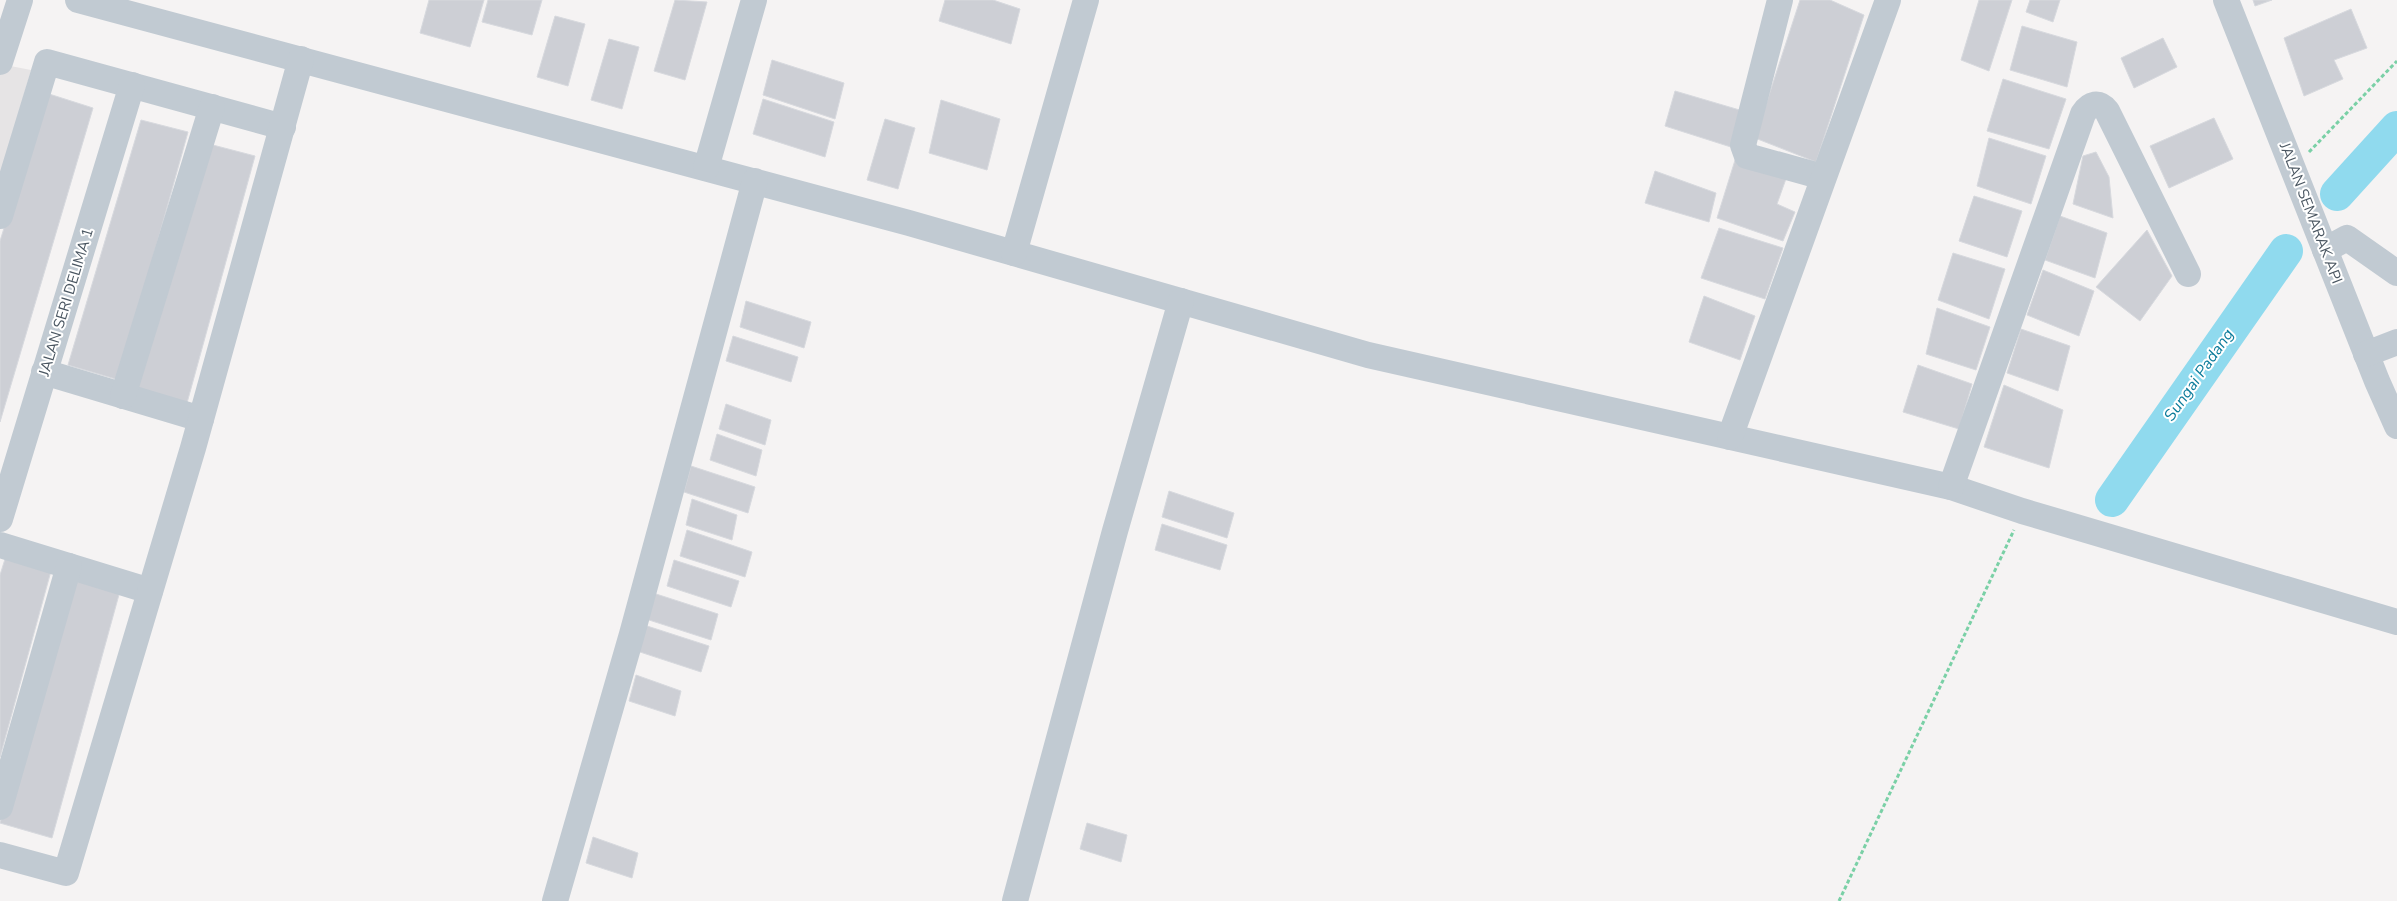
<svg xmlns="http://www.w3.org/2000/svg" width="2397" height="901" font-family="'Nunito Sans',sans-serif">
  <rect width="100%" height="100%" fill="#f5f3f3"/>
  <!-- education -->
  <polygon fill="#e6e4e5" points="0,64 31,70 0,177"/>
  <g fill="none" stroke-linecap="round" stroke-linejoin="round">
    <!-- river -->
    <g stroke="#90daee" stroke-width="34">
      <polyline points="2337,194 2397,128"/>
      <polyline points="2112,500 2286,251"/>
    </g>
  </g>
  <!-- building -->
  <g fill="#cdcfd5" stroke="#d7d9de">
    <polygon points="429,0 484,0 470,47 420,33"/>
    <polygon points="488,0 542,0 532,35 482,22"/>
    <polygon points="675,0 707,2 685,80 654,71"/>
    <polygon points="945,0 993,0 1020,9 1011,44 939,21"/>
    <polygon points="1800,0 1830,0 1864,15 1816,162 1755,138"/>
    <polygon points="1979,0 2012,0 1989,71 1961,60"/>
    <polygon points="2030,0 2060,0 2053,22 2026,12"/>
    <polygon points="2253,0 2272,0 2255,6"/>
    <polygon points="2351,9 2367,48 2334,60 2343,79 2304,96 2284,38"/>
    <polygon points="555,16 585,24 568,86 537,77"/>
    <polygon points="2022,26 2077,42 2067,87 2010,70"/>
    <polygon points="2163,38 2177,67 2134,88 2121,58"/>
    <polygon points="609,39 639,47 622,109 591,100"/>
    <polygon points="772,60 844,83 835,119 763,95"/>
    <polygon points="2003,79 2066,99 2049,149 1987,131"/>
    <polygon points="1675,91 1743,111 1734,148 1665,126"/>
    <polygon points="46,93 93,108 0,422 0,241"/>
    <polygon points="763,99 834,122 825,157 753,134"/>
    <polygon points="941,100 1000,119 987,170 929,153"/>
    <polygon points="2214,118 2233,159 2169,188 2150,146"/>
    <polygon points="885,119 915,128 898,189 867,180"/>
    <polygon points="141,120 188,132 119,380 68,365"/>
    <polygon points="1989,138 2046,156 2031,204 1977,186"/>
    <polygon points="209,144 255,156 187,403 135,389"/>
    <polygon points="2096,152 2109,177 2113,218 2073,204 2083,156"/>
    <polygon points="1736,157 1787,176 1777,204 1795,212 1783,241 1717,218"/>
    <polygon points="1655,171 1716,193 1709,222 1645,203"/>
    <polygon points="1974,196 2022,211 2007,257 1959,241"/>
    <polygon points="2060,216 2107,233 2095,278 2045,260"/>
    <polygon points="1719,228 1783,248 1765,299 1701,278"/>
    <polygon points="2147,230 2172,276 2140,321 2096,287"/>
    <polygon points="1953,253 2005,269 1989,319 1938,300"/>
    <polygon points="2043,270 2094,291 2079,336 2027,315"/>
    <polygon points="1704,296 1755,316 1740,360 1689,342"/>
    <polygon points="746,301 811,322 804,348 740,327"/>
    <polygon points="1937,308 1990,327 1976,370 1926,354"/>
    <polygon points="2021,329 2070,346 2058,391 2007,373"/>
    <polygon points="733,336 798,357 791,382 726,361"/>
    <polygon points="1918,365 1972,384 1959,429 1903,412"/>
    <polygon points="2004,385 2063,410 2049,468 1984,447"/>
    <polygon points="726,404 771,420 765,445 719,429"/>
    <polygon points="717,434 762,450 756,476 710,460"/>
    <polygon points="691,466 755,487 748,513 684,492"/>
    <polygon points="1169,491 1234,513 1227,538 1162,517"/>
    <polygon points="692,499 737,515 732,540 686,525"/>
    <polygon points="1162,524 1227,545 1220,570 1155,550"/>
    <polygon points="687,530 752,552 745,577 680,556"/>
    <polygon points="5,559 51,571 0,757 0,575"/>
    <polygon points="674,560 739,581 731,607 667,586"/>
    <polygon points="73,578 120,591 52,838 0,823"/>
    <polygon points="653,593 718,614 711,640 646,619"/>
    <polygon points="644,625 709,646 701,672 637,651"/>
    <polygon points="636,675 681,691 675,716 629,701"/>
    <polygon points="1087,823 1127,835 1121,862 1080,849"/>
    <polygon points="593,837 638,853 632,878 586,863"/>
  </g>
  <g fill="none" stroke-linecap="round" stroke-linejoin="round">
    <!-- path -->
    <g stroke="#7ad0a6" stroke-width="3" stroke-dasharray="4 2.5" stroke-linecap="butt">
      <polyline points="2309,152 2397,61"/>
      <polyline points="1839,901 2014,530"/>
    </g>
    <!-- minor -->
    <g stroke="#c1cad2" stroke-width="26">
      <polyline points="78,0 909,223 1368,355 1951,487 2022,511 2397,622"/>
      <polyline points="1780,0 1743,145 1747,156 1823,177"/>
      <polyline points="2226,0 2377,381 2397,426"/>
      <polyline points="0,62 20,0"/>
      <polyline points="706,168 754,0"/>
      <polyline points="0,216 47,62 283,127"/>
      <polyline points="2325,250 2347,238 2397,273"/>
      <polyline points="1014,253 1086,0"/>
      <polyline points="2366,354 2397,342"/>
      <polyline points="44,372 201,419"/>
      <polyline points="123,396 212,107"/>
      <polyline points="1730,437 1888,0"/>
      <path d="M1951,487L2083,114C2090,103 2099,101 2107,111L2188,274"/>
      <polyline points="0,519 132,85"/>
      <polyline points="0,545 150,591"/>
      <polyline points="0,807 69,566"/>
      <polyline points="0,855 66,873 193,448 301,59"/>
      <polyline points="555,901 632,634 755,181"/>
      <polyline points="1015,901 1115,531 1181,301"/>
    </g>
  </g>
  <g text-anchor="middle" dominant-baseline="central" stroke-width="4" stroke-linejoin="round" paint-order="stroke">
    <!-- street labels -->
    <g font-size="15" fill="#4a5661" stroke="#fff">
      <text transform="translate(2311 213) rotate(69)">JALAN SEMARAK API</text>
      <text transform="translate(66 302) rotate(-73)">JALAN SERI DELIMA 1</text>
    </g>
    <!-- water labels -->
    <g font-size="16" font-style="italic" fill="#0c7c9b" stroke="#fff">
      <text transform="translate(2199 375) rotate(-55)">Sungai Padang</text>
    </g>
  </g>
</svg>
